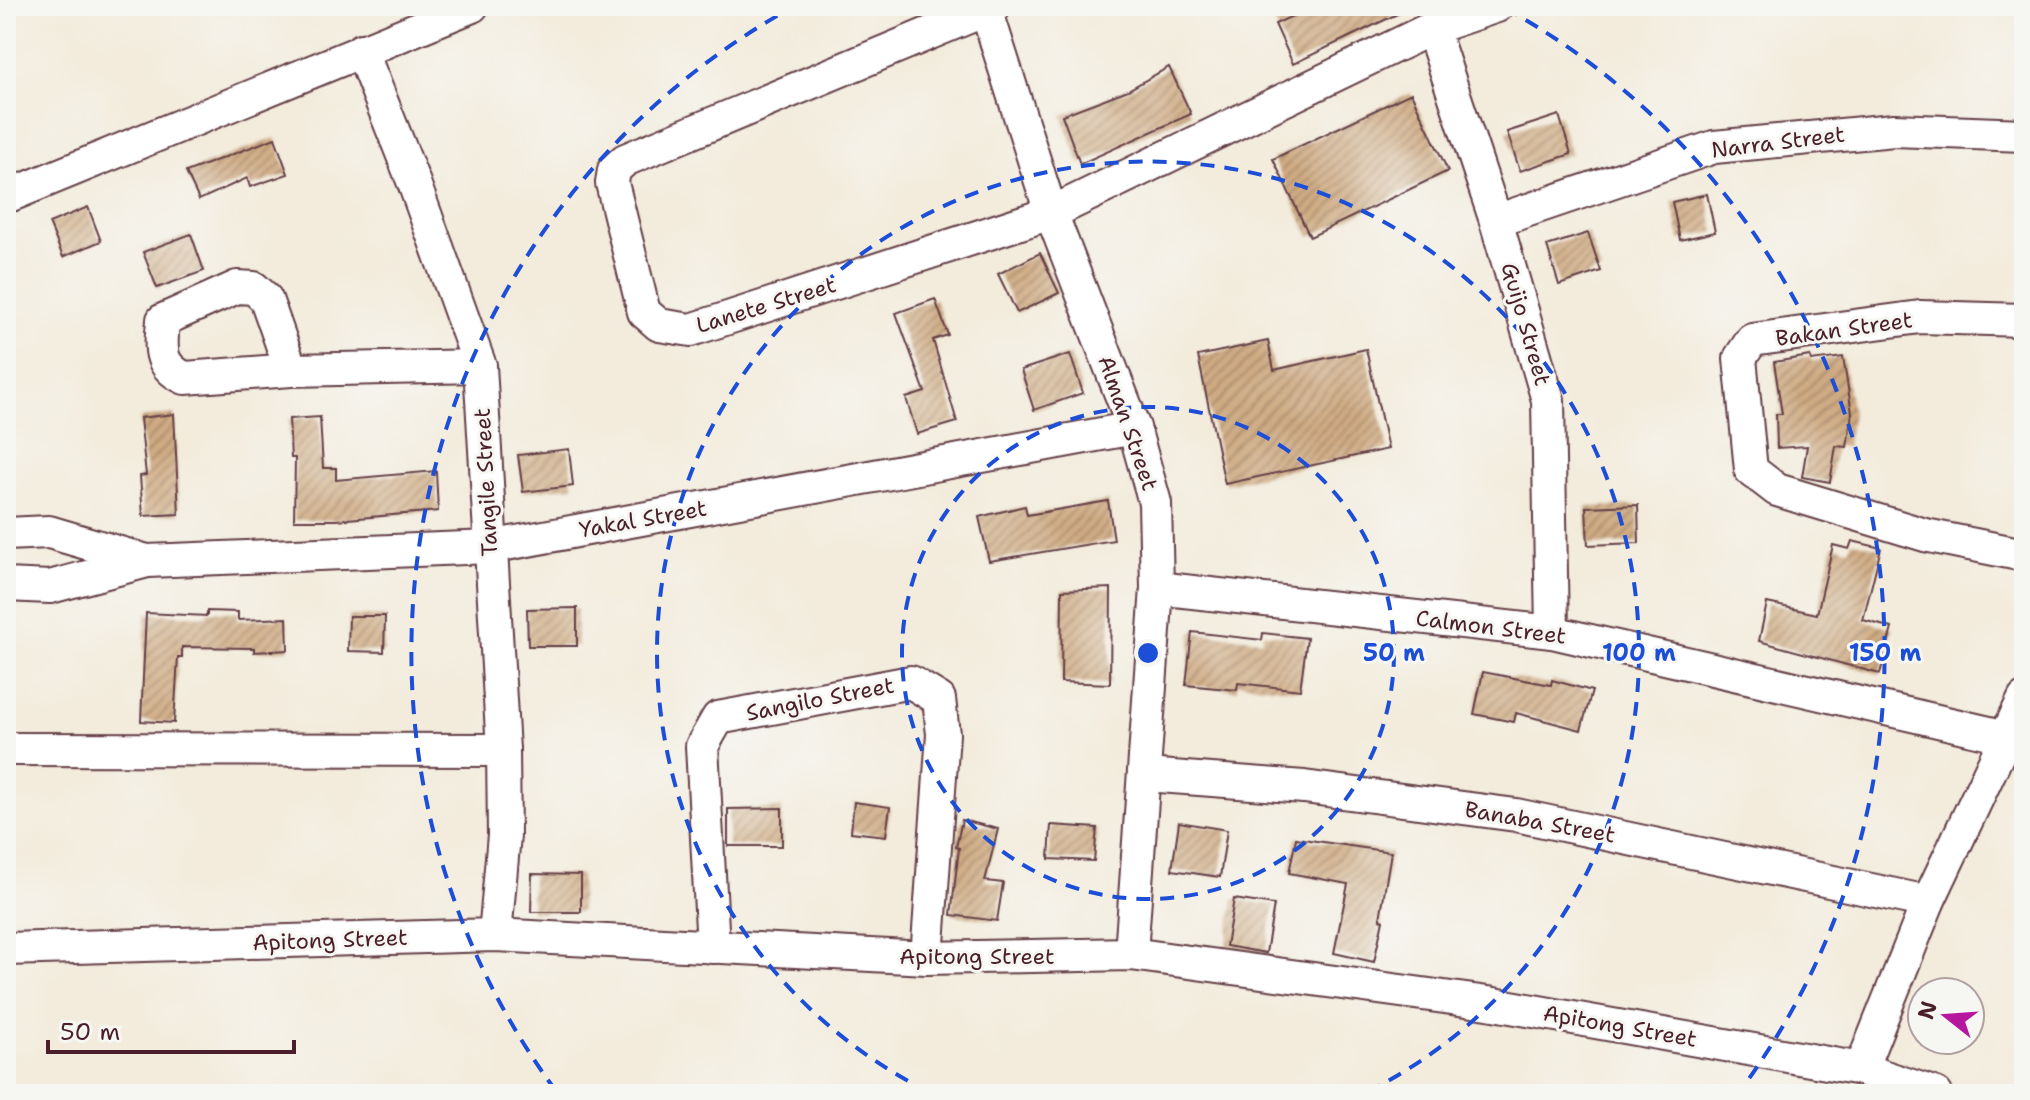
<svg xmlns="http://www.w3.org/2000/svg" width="2030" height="1100" font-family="'Shantell Sans',sans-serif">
  <defs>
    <pattern id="building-hatch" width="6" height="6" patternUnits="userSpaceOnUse" patternTransform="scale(2)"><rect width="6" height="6" fill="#cfab83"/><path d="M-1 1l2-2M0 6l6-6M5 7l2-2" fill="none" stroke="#aa8b6b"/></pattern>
  </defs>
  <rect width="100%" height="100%" fill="#f6f6f2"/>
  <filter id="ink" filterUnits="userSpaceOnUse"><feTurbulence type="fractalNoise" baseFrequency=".0125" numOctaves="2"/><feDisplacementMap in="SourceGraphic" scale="16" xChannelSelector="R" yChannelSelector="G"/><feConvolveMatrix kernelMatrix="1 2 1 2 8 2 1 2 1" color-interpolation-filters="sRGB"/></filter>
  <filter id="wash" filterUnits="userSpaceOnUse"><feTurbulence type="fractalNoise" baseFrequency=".006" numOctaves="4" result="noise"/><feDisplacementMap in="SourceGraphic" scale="32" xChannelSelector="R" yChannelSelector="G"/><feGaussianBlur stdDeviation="1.8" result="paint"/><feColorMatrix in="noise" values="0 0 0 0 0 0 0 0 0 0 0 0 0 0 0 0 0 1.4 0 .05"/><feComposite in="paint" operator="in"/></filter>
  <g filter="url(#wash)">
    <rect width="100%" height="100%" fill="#f3ebdb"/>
    <g id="blocks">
      <!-- building -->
      <g fill="url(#building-hatch)">
        <polygon points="1314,6 1414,6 1293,64 1275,24"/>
        <polygon points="1169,67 1191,114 1080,164 1062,115 1128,90"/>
        <polygon points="1411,93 1448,171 1310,237 1273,159"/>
        <polygon points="1559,115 1571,154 1520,171 1507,132"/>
        <polygon points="275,138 288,174 250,187 247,178 199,200 186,172"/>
        <polygon points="1707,194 1715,232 1680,240 1672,202"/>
        <polygon points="88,207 101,241 63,257 49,223"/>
        <polygon points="1588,233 1601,271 1559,285 1547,246"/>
        <polygon points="191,234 204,271 157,288 143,252"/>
        <polygon points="1040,253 1059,293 1017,313 998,274"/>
        <polygon points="935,299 948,335 933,340 957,422 917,434 906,398 925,392 896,313"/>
        <polygon points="1268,341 1274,370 1366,349 1388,449 1225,484 1198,356"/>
        <polygon points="1070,354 1083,393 1034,410 1021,370"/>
        <polygon points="1810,356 1811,361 1843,357 1852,413 1847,447 1836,446 1830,482 1802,477 1807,446 1777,448 1776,414 1782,414 1774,362"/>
        <polygon points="174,414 179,514 143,516 140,476 146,475 140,418"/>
        <polygon points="320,417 323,468 336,468 336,480 436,471 438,511 336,520 294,520 295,458 291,458 289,419"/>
        <polygon points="569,449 573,486 523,492 518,455"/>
        <polygon points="1108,501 1114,540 989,561 979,517 1025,506 1027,515"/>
        <polygon points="1638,505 1639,543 1588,545 1586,507"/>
        <polygon points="1852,541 1881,548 1863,620 1892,628 1880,674 1759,641 1767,603 1817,614 1833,545 1849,549"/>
        <polygon points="1111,588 1110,684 1061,682 1062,590"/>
        <polygon points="577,608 577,646 528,646 527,609"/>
        <polygon points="207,611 238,612 238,620 287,618 288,650 254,652 254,648 182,647 182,657 178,657 174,723 141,721 146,613 207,616"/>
        <polygon points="349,616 385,616 384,652 348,651"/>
        <polygon points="1192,632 1262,640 1263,633 1307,638 1300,690 1238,683 1237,690 1186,685"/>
        <polygon points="1483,672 1551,685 1552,680 1592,691 1581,730 1516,713 1514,722 1474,714"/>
        <polygon points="854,802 890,807 886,836 851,832"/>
        <polygon points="782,808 782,846 728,846 728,809"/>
        <polygon points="962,820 998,829 985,881 1003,883 997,921 951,915 959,848 956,847"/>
        <polygon points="1179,822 1227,830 1220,877 1172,870"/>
        <polygon points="1051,825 1097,828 1094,861 1049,859"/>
        <polygon points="1296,838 1391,852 1380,919 1383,920 1374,962 1334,953 1348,884 1289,873"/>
        <polygon points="532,874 581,875 581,912 531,912"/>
        <polygon points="1234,899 1274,905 1266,953 1226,946"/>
      </g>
    </g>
  </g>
  <g filter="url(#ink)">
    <use href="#blocks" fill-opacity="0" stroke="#633e45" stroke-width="2"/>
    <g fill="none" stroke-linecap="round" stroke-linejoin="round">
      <defs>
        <g id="street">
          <polyline points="985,6 1051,213 1134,428 1155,503 1157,588 1131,954"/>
          <polyline points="995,6 625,160 614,170 612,183 644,312 659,325 691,330 1051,213 1432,28 1497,6"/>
          <polyline points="1432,28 1496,221 1548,400 1552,632"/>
          <polyline points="361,50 414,183 480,366 503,750 504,835 495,935"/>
          <polyline points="6,197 472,6"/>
          <polyline points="1496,221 1714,147 1894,130 2024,135"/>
          <polyline points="2024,320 1920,317 1752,340 1740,358 1751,470 1777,490 1925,535 2024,555"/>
          <path d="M291,370L266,299L254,288L237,287L163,320C161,347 157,366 185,378L291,370L480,366"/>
          <polyline points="6,534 49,532 147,561"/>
          <polyline points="6,585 50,587 147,561 490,547 1134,428"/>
          <polyline points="1157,588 1552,632 2007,737"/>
          <polyline points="6,749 503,750"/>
          <polyline points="1146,775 1304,787 1516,815 1928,902"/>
          <polyline points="713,947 702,746 718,718 911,682 939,699 943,734 927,958"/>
          <polyline points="6,949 495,935 927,958 1131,954 1488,1003 1861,1069 1936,1094"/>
          <polyline points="1861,1069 1928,902 2024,699"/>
        </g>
      </defs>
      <!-- street casing -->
      <use href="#street" stroke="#633e45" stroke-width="36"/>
      <!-- street -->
      <use href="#street" stroke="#fff" stroke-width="32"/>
    </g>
  </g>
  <!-- distance rings -->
  <g fill="none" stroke="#1d4ed8" stroke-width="4" stroke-dasharray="14 10">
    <circle cx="1148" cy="653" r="246"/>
    <path d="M929 1092A491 491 0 1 1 1367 1092"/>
    <path d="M556 1091A737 737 0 0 1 791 8M1505 8A737 737 0 0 1 1740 1091"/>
  </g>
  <g text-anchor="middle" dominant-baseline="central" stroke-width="6" stroke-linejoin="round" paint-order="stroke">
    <!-- street labels -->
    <g font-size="22" fill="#4a1f2b" stroke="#f6f6f2">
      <text transform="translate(1778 142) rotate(-7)">Narra Street</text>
      <text transform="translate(766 305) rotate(-17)">Lanete Street</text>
      <text transform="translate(1526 324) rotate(74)">Guijo Street</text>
      <text transform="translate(1844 329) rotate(-8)">Bakan Street</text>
      <text transform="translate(1128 423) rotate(71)">Alman Street</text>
      <text transform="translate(486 482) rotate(-93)">Tangile Street</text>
      <text transform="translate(643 519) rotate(-10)">Yakal Street</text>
      <text transform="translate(1491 627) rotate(7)">Calmon Street</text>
      <text transform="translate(820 699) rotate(-11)">Sangilo Street</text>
      <text transform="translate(1540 822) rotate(10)">Banaba Street</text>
      <text transform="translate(330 940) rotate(-2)">Apitong Street</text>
      <text x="977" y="956">Apitong Street</text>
      <text transform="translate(1620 1026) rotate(10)">Apitong Street</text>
    </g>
  </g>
  <circle cx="1148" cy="653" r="12" fill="#1d4ed8" stroke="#f6f6f2" stroke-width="4"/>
  <g font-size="24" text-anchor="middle" font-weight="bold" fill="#1d4ed8" stroke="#f6f6f2" stroke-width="6" stroke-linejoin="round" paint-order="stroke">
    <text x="1394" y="661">50 m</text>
    <text x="1639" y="661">100 m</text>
    <text x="1885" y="661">150 m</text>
  </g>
  <!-- margin -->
  <rect width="2030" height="1100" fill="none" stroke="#f6f6f2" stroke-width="32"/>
  <!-- north arrow -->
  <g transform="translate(1946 1016) rotate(287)"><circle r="38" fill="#f6f6f2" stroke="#b1a0a2" stroke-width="2"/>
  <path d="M0-6L14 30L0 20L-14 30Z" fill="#b5179e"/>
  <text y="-12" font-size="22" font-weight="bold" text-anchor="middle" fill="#4a1f2b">N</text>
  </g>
  <!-- scale -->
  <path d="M48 1040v12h246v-12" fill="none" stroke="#4a1f2b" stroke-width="4"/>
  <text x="60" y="1040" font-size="24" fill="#4a1f2b" stroke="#f6f6f2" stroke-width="6" paint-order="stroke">50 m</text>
</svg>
